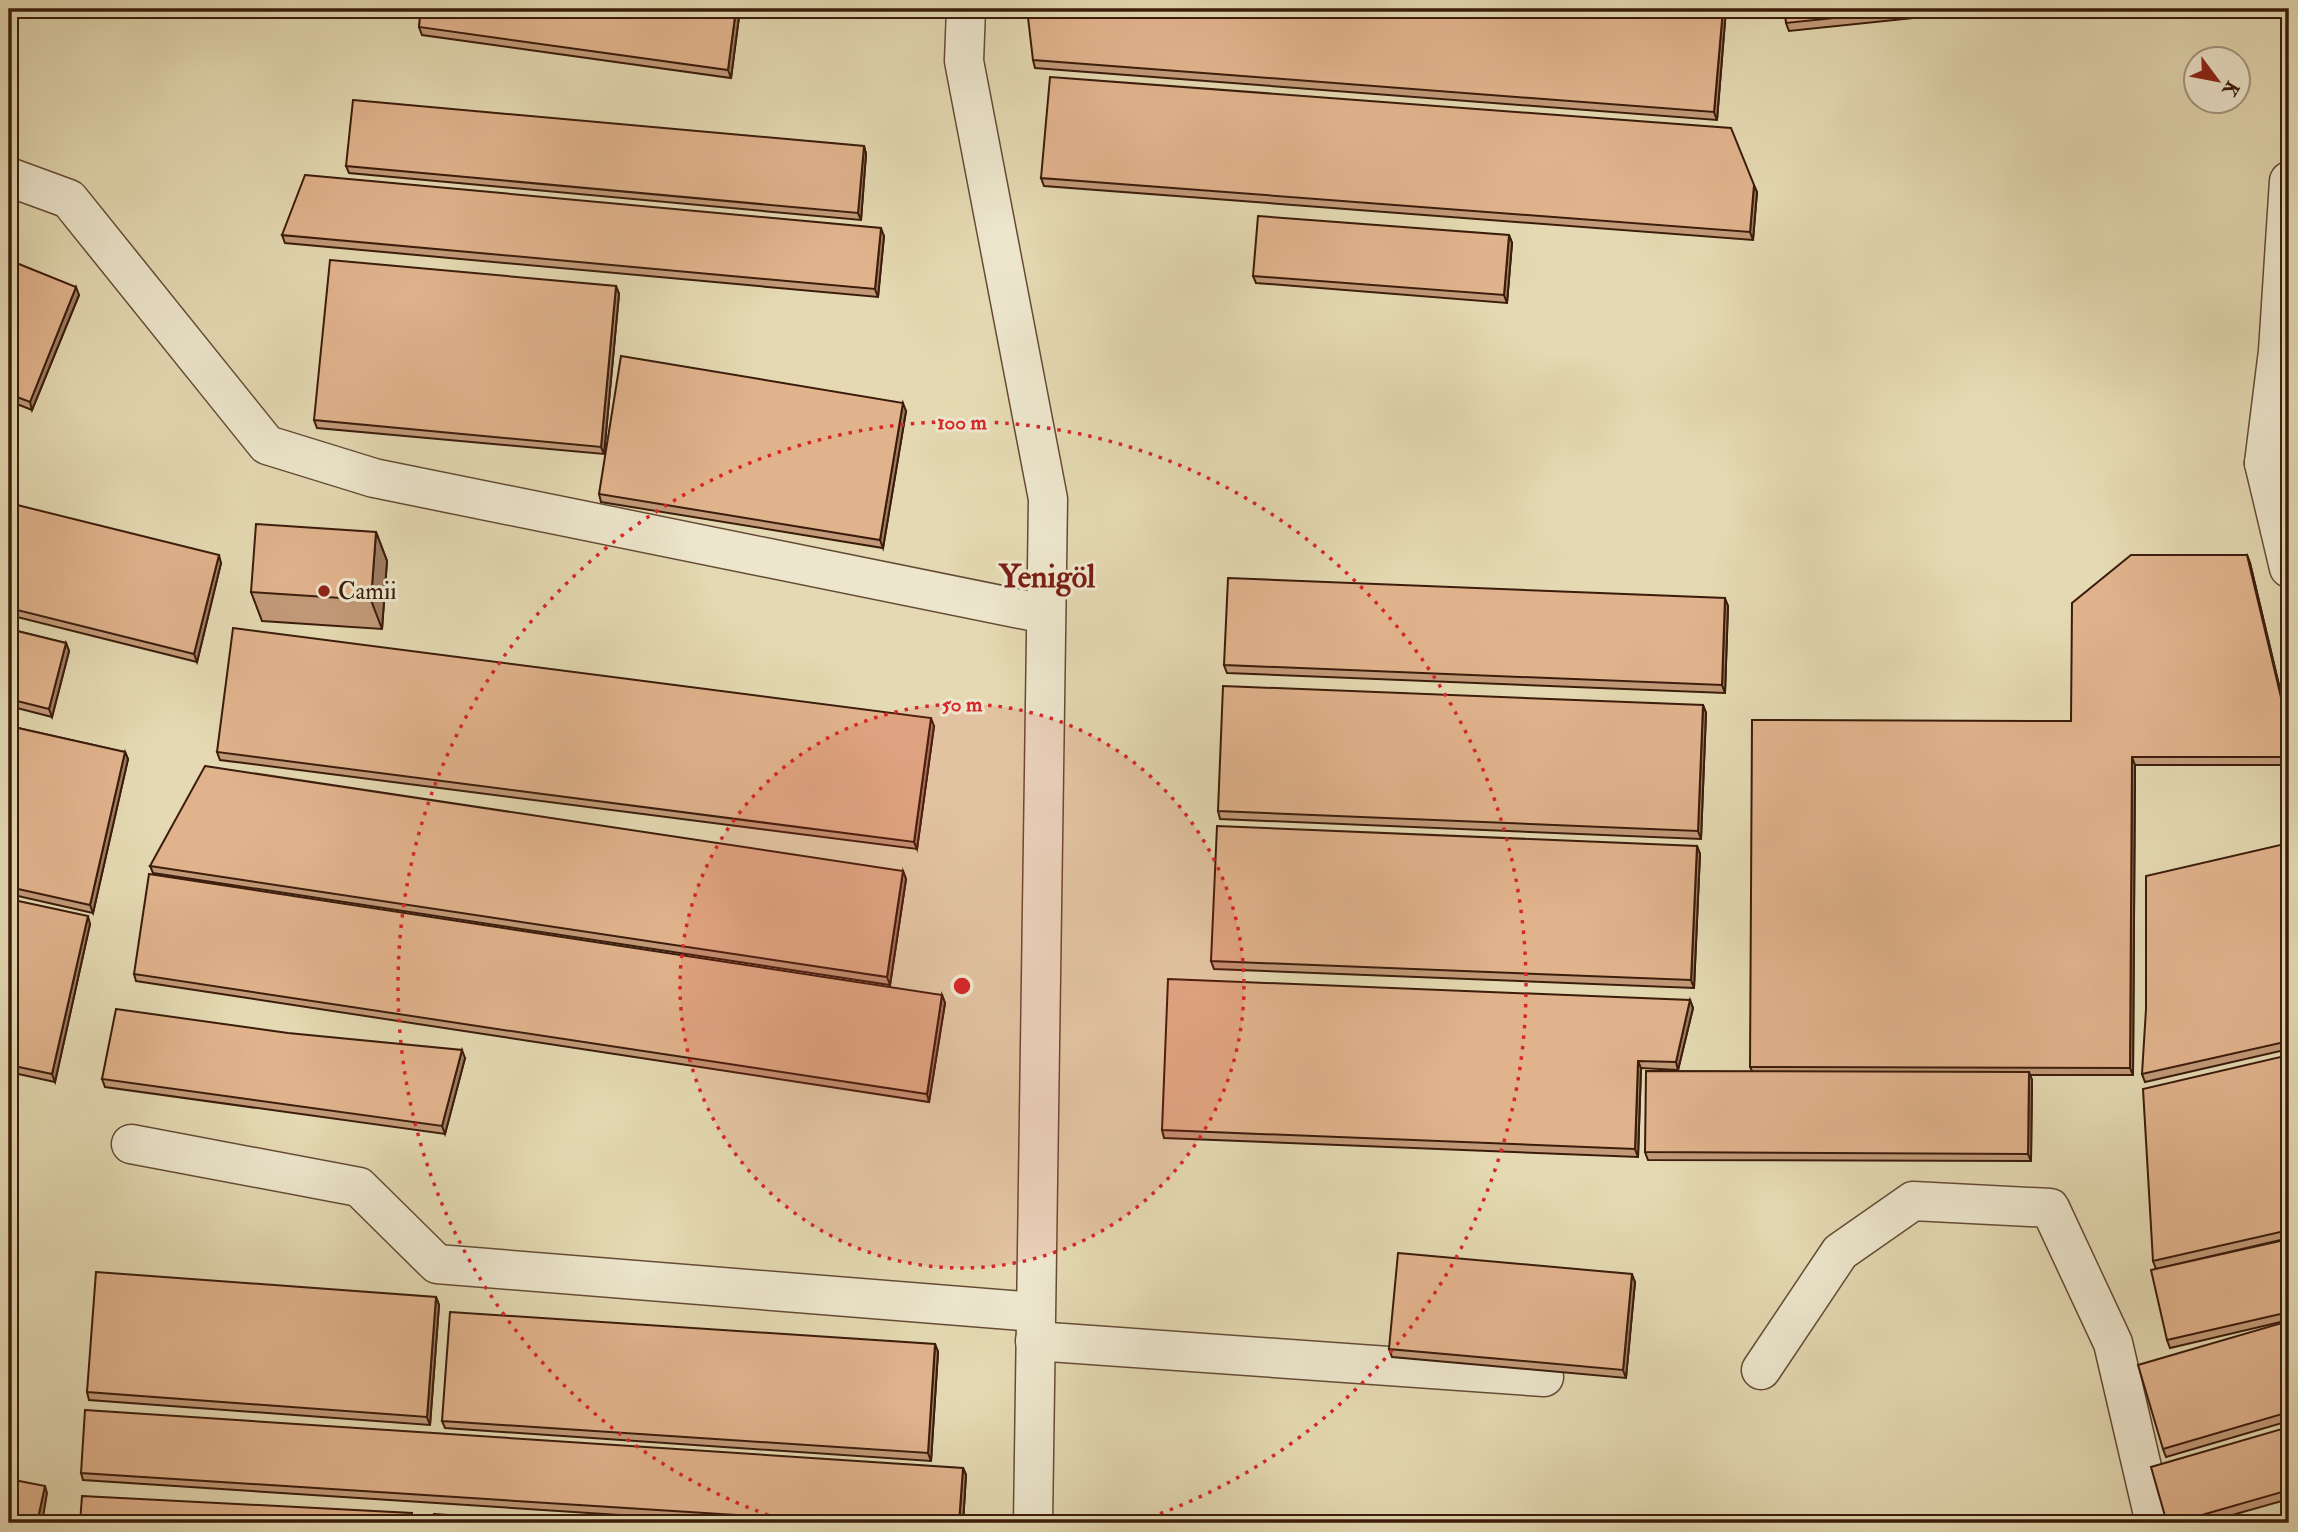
<svg xmlns="http://www.w3.org/2000/svg" width="2298" height="1532" font-family="'IM FELL Double Pica',serif">
  <rect width="100%" height="100%" fill="#e4d9b2"/>
  <filter id="stains"><feTurbulence type="fractalNoise" baseFrequency=".00286" numOctaves="4"/><feColorMatrix values="0 0 0 0 .2 0 0 0 0 .09 0 0 0 0 .02 0 0 0 .5 -.17"/></filter>
  <radialGradient id="worn" r=".72"><stop offset=".6" stop-color="#630" stop-opacity="0"/><stop offset="1" stop-color="#630" stop-opacity=".3"/></radialGradient>
  <g fill="none" stroke-linecap="round" stroke-linejoin="round">
    <defs>
      <g id="minor">
        <polyline points="966,9 964,61 1048,499 1033,1523"/>
        <polyline points="9,177 69,199 267,445 374,478 1045,614"/>
        <polyline points="2285,449 2264,463 2289,568"/>
        <polyline points="2264,463 2278,351 2289,181"/>
        <polyline points="131,1144 359,1187 437,1264 1035,1312"/>
        <polyline points="1035,1341 1544,1377"/>
        <polyline points="1761,1370 1840,1252 1913,1201 2050,1208 2113,1343 2155,1523"/>
      </g>
    </defs>
    <!-- minor casing -->
    <use href="#minor" stroke="#654b35" stroke-width="41"/>
    <!-- minor -->
    <use href="#minor" stroke="#ede6cd" stroke-width="38"/>
  </g>
  <!-- wall -->
  <g fill="#c29a79" stroke="#3b1c0b" stroke-width="2">
    <polygon points="421,9 740,9 731,78 422,35 419,27"/>
    <polygon points="1726,9 1717,120 1035,68 1033,60"/>
    <polygon points="1785,9 2000,9 1789,31 1786,23"/>
    <polygon points="864,146 866,154 861,220 349,173 346,166"/>
    <polygon points="1041,178 1757,192 1753,240 1044,186"/>
    <polygon points="282,235 884,236 878,297 285,243"/>
    <polygon points="1509,235 1512,243 1507,303 1256,283 1253,276"/>
    <polygon points="9,260 79,295 32,410 9,401"/>
    <polygon points="616,286 619,294 604,454 317,428 314,420"/>
    <polygon points="906,411 883,548 601,502 599,494"/>
    <polygon points="9,503 221,563 197,662 9,615"/>
    <polygon points="376,532 387,561 382,629 262,621 251,592"/>
    <polygon points="2247,555 2250,563 2289,727 2289,765 2135,765 2133,1075 2030,1075 2032,1080 2031,1161 1648,1160 1645,1152 1752,1071 1750,1067 2071,721"/>
    <polygon points="1728,606 1725,693 1227,673 1224,665"/>
    <polygon points="9,629 66,643 69,651 52,717 9,706"/>
    <polygon points="1703,705 1706,713 1701,839 1220,819 1218,811"/>
    <polygon points="9,726 125,752 128,759 93,913 9,894"/>
    <polygon points="934,726 917,849 220,760 217,752"/>
    <polygon points="2289,843 2289,1049 2145,1082 2142,1074"/>
    <polygon points="1697,846 1700,854 1694,988 1214,969 1211,961"/>
    <polygon points="150,866 903,871 906,879 890,985 153,873"/>
    <polygon points="9,899 90,924 55,1082 9,1072"/>
    <polygon points="134,974 942,995 945,1003 929,1102 136,981"/>
    <polygon points="1690,1000 1693,1008 1678,1070 1641,1068 1638,1157 1164,1138 1162,1130"/>
    <polygon points="2289,1055 2289,1238 2156,1269 2153,1261"/>
    <polygon points="465,1058 445,1134 105,1087 102,1079"/>
    <polygon points="2289,1239 2289,1320 2170,1348 2167,1340"/>
    <polygon points="1635,1282 1626,1378 1392,1357 1389,1349"/>
    <polygon points="436,1297 439,1305 430,1425 89,1400 87,1392"/>
    <polygon points="2289,1321 2289,1421 2166,1457 2163,1449"/>
    <polygon points="935,1344 938,1352 931,1461 445,1428 442,1421"/>
    <polygon points="2289,1427 2289,1499 2204,1523 2167,1523"/>
    <polygon points="963,1468 966,1475 963,1523 743,1523 83,1480 81,1473"/>
  </g>
  <!-- shaded-wall -->
  <g fill="#9e7d63" stroke="#3b1c0b" stroke-width="2">
    <polygon points="736,9 740,9 731,78 728,70"/>
    <polygon points="1723,9 1726,9 1717,120 1714,112"/>
    <polygon points="864,146 866,154 861,220 858,213"/>
    <polygon points="1754,185 1757,192 1753,240 1750,232"/>
    <polygon points="881,228 884,236 878,297 875,289"/>
    <polygon points="1509,235 1512,243 1507,303 1504,295"/>
    <polygon points="616,286 619,294 604,454 601,447"/>
    <polygon points="76,287 79,295 32,410 30,402"/>
    <polygon points="903,403 906,411 883,548 880,540"/>
    <polygon points="376,532 387,561 382,629 371,600"/>
    <polygon points="219,555 221,563 197,662 194,654"/>
    <polygon points="2247,555 2250,563 2289,727 2289,731"/>
    <polygon points="1725,598 1728,606 1725,693 1722,685"/>
    <polygon points="66,643 69,651 52,717 49,709"/>
    <polygon points="1703,705 1706,713 1701,839 1698,831"/>
    <polygon points="931,718 934,726 917,849 914,842"/>
    <polygon points="125,752 128,759 93,913 90,905"/>
    <polygon points="2132,757 2135,765 2133,1075 2130,1068"/>
    <polygon points="1697,846 1700,854 1694,988 1691,980"/>
    <polygon points="903,871 906,879 890,985 887,977"/>
    <polygon points="88,916 90,924 55,1082 52,1074"/>
    <polygon points="942,995 945,1003 929,1102 927,1094"/>
    <polygon points="1690,1000 1693,1008 1678,1070 1676,1062"/>
    <polygon points="462,1050 465,1058 445,1134 442,1126"/>
    <polygon points="1638,1061 1641,1068 1638,1157 1635,1149"/>
    <polygon points="2029,1072 2032,1080 2031,1161 2028,1154"/>
    <polygon points="1632,1274 1635,1282 1626,1378 1623,1370"/>
    <polygon points="436,1297 439,1305 430,1425 427,1417"/>
    <polygon points="935,1344 938,1352 931,1461 928,1453"/>
    <polygon points="963,1468 966,1475 963,1523 959,1523"/>
    <polygon points="45,1486 47,1493 42,1523 37,1523"/>
  </g>
  <!-- building -->
  <g fill="#e1b38d" stroke="#3b1c0b" stroke-width="2">
    <polygon points="421,9 736,9 728,70 419,27"/>
    <polygon points="1027,9 1723,9 1714,112 1033,60"/>
    <polygon points="1785,9 1922,9 1786,23"/>
    <polygon points="1050,77 1731,128 1754,185 1750,232 1041,178"/>
    <polygon points="353,100 864,146 858,213 346,166"/>
    <polygon points="305,175 881,228 875,289 282,235"/>
    <polygon points="1258,216 1509,235 1504,295 1253,276"/>
    <polygon points="9,260 76,287 30,402 9,394"/>
    <polygon points="330,260 616,286 601,447 314,420"/>
    <polygon points="621,356 903,403 880,540 599,494"/>
    <polygon points="9,503 219,555 194,654 9,608"/>
    <polygon points="256,524 376,532 371,600 251,592"/>
    <polygon points="2131,555 2247,555 2289,731 2289,757 2132,757 2130,1068 1750,1067 1752,720 2071,721 2072,603"/>
    <polygon points="1228,578 1725,598 1722,685 1224,665"/>
    <polygon points="233,628 931,718 914,842 217,752"/>
    <polygon points="9,629 66,643 49,709 9,699"/>
    <polygon points="1223,686 1703,705 1698,831 1218,811"/>
    <polygon points="9,726 125,752 90,905 9,887"/>
    <polygon points="205,766 903,871 887,977 150,866"/>
    <polygon points="1217,826 1697,846 1691,980 1211,961"/>
    <polygon points="2289,843 2289,1041 2142,1074 2146,1009 2146,876"/>
    <polygon points="149,874 942,995 927,1094 134,974"/>
    <polygon points="9,899 88,916 52,1074 9,1065"/>
    <polygon points="1168,979 1690,1000 1676,1062 1638,1061 1635,1149 1162,1130"/>
    <polygon points="116,1009 288,1033 462,1050 442,1126 102,1079"/>
    <polygon points="2289,1055 2289,1230 2153,1261 2143,1089"/>
    <polygon points="1646,1071 2029,1072 2028,1154 1645,1152"/>
    <polygon points="2289,1239 2289,1312 2167,1340 2151,1270"/>
    <polygon points="1398,1253 1632,1274 1623,1370 1389,1349"/>
    <polygon points="96,1272 436,1297 427,1417 87,1392"/>
    <polygon points="450,1312 935,1344 928,1453 442,1421"/>
    <polygon points="2289,1321 2289,1412 2163,1449 2138,1365"/>
    <polygon points="85,1410 963,1468 959,1523 860,1523 81,1473"/>
    <polygon points="2289,1427 2289,1490 2174,1523 2167,1523 2151,1467"/>
    <polygon points="9,1479 45,1486 37,1523 9,1523"/>
    <polygon points="82,1496 412,1513 412,1523 80,1523"/>
    <polygon points="434,1514 572,1523 434,1523"/>
    <polygon points="2006,1519 2006,1523 1768,1523"/>
  </g>
  <!-- distance rings -->
  <circle cx="962" cy="986" r="282" fill="#d62828" fill-opacity=".12"/>
  <g fill="none" stroke="#d62828" stroke-width="3.5" stroke-dasharray="3.5 7">
    <circle cx="962" cy="986" r="282"/>
    <path d="M788 1522A564 564 0 1 1 1136 1522"/>
  </g>
  <!-- markers -->
  <circle fill="#8f2418" stroke="#ede6cd" stroke-width="2.5" cx="324" cy="591" r="7"/>
  <g text-anchor="middle" dominant-baseline="central" stroke-width="6" stroke-linejoin="round" paint-order="stroke">
    <!-- poi labels -->
    <g font-size="24" fill="#3b1c0b" stroke="#ede6cd" text-anchor="start">
      <text x="338" y="591">Camii</text>
    </g>
    <!-- district labels -->
    <g font-size="32" font-weight="bold" fill="#7a1f14" stroke="#ede6cd">
      <text x="1047" y="577">Yenigöl</text>
    </g>
  </g>
  <circle cx="962" cy="986" r="10" fill="#d62828" stroke="#ede6cd" stroke-width="3.5"/>
  <g font-size="21" text-anchor="middle" font-weight="bold" fill="#d62828" stroke="#ede6cd" stroke-width="6" stroke-linejoin="round" paint-order="stroke">
    <text x="962" y="429">100 m</text>
    <text x="962" y="711">50 m</text>
  </g>
  <!-- margin -->
  <rect width="2298" height="1532" fill="none" stroke="#e4d9b2" stroke-width="35"/>
  <rect x="10" y="10" width="2277" height="1511" fill="none" stroke="#3b1c0b" stroke-width="3.5"/>
  <rect x="18" y="18" width="2263" height="1497" fill="none" stroke="#3b1c0b" stroke-width="2"/>
  <!-- north arrow -->
  <g transform="translate(2217 80) rotate(122)"><circle r="33" fill="#ede6cd" stroke="#a6957f" stroke-width="2"/>
  <path d="M0-5L12 26L0 18L-12 26Z" fill="#8f2418"/>
  <text y="-10" font-size="19" font-weight="bold" text-anchor="middle" fill="#3b1c0b">K</text>
  </g>
  <rect width="100%" height="100%" filter="url(#stains)"/>
  <rect width="100%" height="100%" fill="url(#worn)"/>
</svg>
